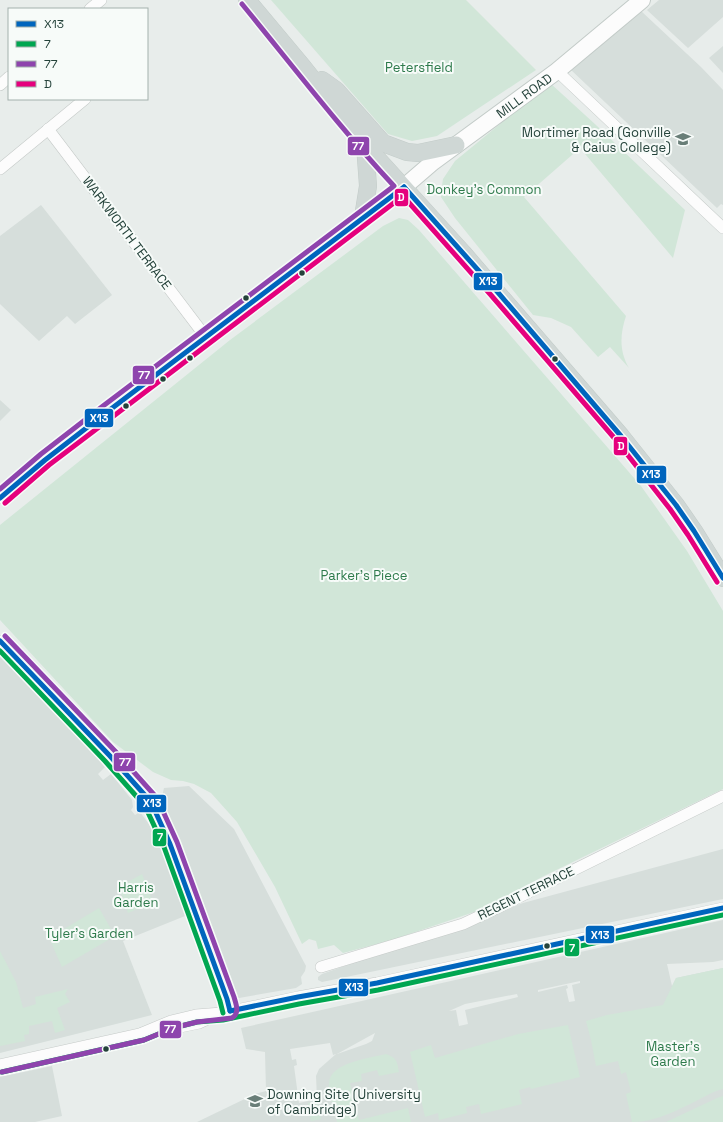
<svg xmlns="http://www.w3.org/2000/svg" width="723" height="1122" font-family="'Space Grotesk',sans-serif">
  <rect width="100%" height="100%" fill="#e8edeb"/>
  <!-- built -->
  <g fill="#d6dedb" fill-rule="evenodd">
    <polygon points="659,0 723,0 723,17 688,48 647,10"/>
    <polygon points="641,11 701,67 723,90 723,205 721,204 717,208 570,69"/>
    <polygon points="723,46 723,73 709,58"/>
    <polygon points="41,205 112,295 75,324 67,316 39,341 0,304 0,236"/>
    <polygon points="0,400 11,410 0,421"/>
    <polygon points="0,650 40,692 105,767 98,774 103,780 111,774 132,800 133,807 131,810 135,815 140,812 159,838 190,914 123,941 150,1010 152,1015 0,1053"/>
    <polygon points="189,786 234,829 306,966 305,971 301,977 302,984 296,988 239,998 236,997 160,805 164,788"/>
    <polygon points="723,849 723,899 322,982 318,980 318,977 322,974 523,903"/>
    <path d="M723,920V960L713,962L667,964L672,986L676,978L723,968V1122H197L255,1094L266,1091L265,1052L246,1049L241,1028ZM580,981V983L572,985L575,1001L569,1002L566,989L568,988L567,985L538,992V990ZM517,994L518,997L465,1010L468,1024L459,1026L456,1010L449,1011L465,1004ZM375,1033L372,1041L366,1044L337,1054ZM330,1043L333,1055L336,1054L319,1069L316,1076L317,1099L299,1103L294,1066L297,1065L296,1059L292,1060L290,1049Z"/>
    <polygon points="52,1066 62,1116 35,1122 0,1122 0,1077"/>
  </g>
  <!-- green -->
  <g fill="#d1e6d8">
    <polygon points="271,0 466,0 536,70 437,136 412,141 388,134"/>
    <path d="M550,83L596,125L685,210L673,258L580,148L524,197L626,316C620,334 619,351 629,368L610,347L598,357L571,327L551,318L533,315L455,218L441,197V192L443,179L455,161Z"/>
    <polygon points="399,218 408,220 419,230 641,486 687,551 723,611 723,789 542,877 483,909 392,940 343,953 334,945 318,949 316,941 309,939 302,944 275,887 237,822 211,793 194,784 183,781 171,780 153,772 113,742 0,620 0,525 230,340 383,226"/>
    <polygon points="142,874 153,902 128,913 119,887"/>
    <polygon points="99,908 115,936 62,967 49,938"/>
    <polygon points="0,951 16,982 23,1008 36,1004 35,997 68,989 65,994 70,1002 57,1008 65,1030 55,1033 52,1021 29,1026 29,1034 24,1035 25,1041 0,1046"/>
    <path d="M723,968V1089L716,1091C690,1103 662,1122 632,1122L626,1094L631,1092L626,1072L621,1074L618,1061L596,1066L591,1040L586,1021L607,1015L663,1005L676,978Z"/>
    <polygon points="568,1025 580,1077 531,1089 530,1087 519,1090 522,1104 481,1114 479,1104 466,1107 467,1113 439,1120 438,1113 425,1117 410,1052 431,1045 435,1058 518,1034"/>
    <path d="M386,1054C397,1058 397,1061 399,1072L379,1076L377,1070L361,1074L362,1081L350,1083L359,1120L408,1108L411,1122H337C335,1112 328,1092 329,1083C330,1062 371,1058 386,1054Z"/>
    <polygon points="723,1096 723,1122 666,1122 717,1098"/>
    <polygon points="317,1101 321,1119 311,1121 308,1103"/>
  </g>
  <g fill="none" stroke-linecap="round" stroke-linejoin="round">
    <defs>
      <g id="street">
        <polyline points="90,9 101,0"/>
        <polyline points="557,71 723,228"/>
        <polyline points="0,85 9,77"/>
        <polyline points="48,129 205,336"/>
        <polyline points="0,169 85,99"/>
        <polyline points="0,498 45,460 107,412 363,217 404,187"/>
        <polyline points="0,641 110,756 151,802 170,844 227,999 230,1011"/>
        <polyline points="321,967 463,924 499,907 723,796"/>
        <polyline points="175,1028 199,1023 212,1017"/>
        <polyline points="142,1033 171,1021 196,1015 222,1013 298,997 377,983 723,908"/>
        <polyline points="0,1065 148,1032"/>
      </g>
      <g id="secondary">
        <path id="s1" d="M404,187L433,162L557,71L642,0"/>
      </g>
      <g id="primary">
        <polyline points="247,0 303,67 365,145 463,253 621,436 676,505 694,531 723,578"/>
        <polyline points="322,80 336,90 383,143 407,152 418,153 456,145"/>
        <polyline points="363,217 368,186 365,145"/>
      </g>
    </defs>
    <!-- street casing -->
    <use href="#street" stroke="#c5cac8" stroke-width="12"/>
    <!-- secondary casing -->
    <use href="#secondary" stroke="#c3cbc8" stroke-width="18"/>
    <!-- primary casing -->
    <use href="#primary" stroke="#c3ccc9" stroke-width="18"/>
    <!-- street -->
    <use href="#street" stroke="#fcfcfc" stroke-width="11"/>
    <!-- secondary -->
    <use href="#secondary" stroke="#fcfcfc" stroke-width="16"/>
    <!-- primary -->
    <use href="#primary" stroke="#cfd7d5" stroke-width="17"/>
    <defs>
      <g id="bus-1">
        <polyline points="404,187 495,289 621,436 676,505 694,531 723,578"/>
        <polyline points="0,498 45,460 107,412 404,187"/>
        <polyline points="0,641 110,756 151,802 170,844 227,999 230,1011"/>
        <polyline points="230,1011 298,997 377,983 723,908"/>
      </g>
      <g id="bus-2">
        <polyline points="0,651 105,761 145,806 164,847 220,1001 223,1013"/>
        <polyline points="2,1072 144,1040 173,1028 197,1022 223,1020 299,1004 378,990 723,915"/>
      </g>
      <g id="bus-3">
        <path d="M0,489L41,454L103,406L394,186C340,128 292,65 242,4"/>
        <path d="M2,1072L144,1040L173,1028L197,1022L232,1018C240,1013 236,1004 234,997L177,842L157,798L115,751L5,636"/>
      </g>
      <polyline id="bus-4" points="5,503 49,465 111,418 403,196 490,294 616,440 670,509 688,535 717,582"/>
    </defs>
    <!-- bus-1 casing -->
    <use href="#bus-1" stroke="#f7fbf9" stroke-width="8"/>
    <!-- bus-2 casing -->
    <use href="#bus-2" stroke="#f7fbf9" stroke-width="8"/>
    <!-- bus-3 casing -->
    <use href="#bus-3" stroke="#f7fbf9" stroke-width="8"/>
    <!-- bus-4 casing -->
    <use href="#bus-4" stroke="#f7fbf9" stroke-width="8"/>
    <!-- bus-1 -->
    <use href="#bus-1" stroke="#0065bd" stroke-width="5"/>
    <!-- bus-2 -->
    <use href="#bus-2" stroke="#00a651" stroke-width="5"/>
    <!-- bus-3 -->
    <use href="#bus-3" stroke="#8e44ad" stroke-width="5"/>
    <!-- bus-4 -->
    <use href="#bus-4" stroke="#e5007d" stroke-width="5"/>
  </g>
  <!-- icons -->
  <defs>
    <symbol id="university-bare" viewBox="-9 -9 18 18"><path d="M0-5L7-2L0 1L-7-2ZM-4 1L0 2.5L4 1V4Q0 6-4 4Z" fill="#697e78" stroke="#f7fbf9" stroke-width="2.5" paint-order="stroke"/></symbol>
  </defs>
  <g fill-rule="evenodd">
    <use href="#university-bare" x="672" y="128" width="22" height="22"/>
    <use href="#university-bare" x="244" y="1090" width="22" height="22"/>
  </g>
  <!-- markers -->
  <g fill="#24423a" stroke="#f7fbf9" stroke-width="1.5">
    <circle cx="302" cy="273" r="3.5"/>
    <circle cx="246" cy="298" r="3.5"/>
    <circle cx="190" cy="358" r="3.5"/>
    <circle cx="555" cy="359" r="3.5"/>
    <circle cx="163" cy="379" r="3.5"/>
    <circle cx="126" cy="406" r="3.5"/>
    <circle cx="547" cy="946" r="3.5"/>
    <circle cx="106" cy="1049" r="3.5"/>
  </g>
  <g text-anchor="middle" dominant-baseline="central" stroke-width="4" stroke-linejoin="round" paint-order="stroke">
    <!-- park labels -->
    <g font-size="13" fill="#2d7a4b" stroke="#f7fbf9">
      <text x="419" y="67">Petersfield</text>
      <text x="484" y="189">Donkey's Common</text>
      <text x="364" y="575">Parker's Piece</text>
      <text x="136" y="887">Harris<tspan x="136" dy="15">Garden</tspan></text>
      <text x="89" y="933">Tyler's Garden</text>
      <text x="673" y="1046">Master's<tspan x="673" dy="15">Garden</tspan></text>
    </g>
    <!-- street labels -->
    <g font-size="13" fill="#24423a" stroke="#f7fbf9">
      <text stroke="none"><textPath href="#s1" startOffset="151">MILL ROAD</textPath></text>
      <text transform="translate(127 233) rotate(53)">WARKWORTH TERRACE</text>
      <text transform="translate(526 893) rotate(-26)">REGENT TERRACE</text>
    </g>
    <!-- poi labels -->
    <g font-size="13" fill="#24423a" stroke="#f7fbf9" text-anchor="end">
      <text x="671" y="132">Mortimer Road (Gonville<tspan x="671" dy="15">&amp; Caius College)</tspan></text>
      <text x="267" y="1094" text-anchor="start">Downing Site (University<tspan x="267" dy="15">of Cambridge)</tspan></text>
    </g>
  </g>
  <g stroke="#f7fbf9" stroke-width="1.5">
    <rect x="347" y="136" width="23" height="20" rx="4" fill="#8e44ad"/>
    <rect x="394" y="188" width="15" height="19" rx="4" fill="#e5007d"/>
    <rect x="473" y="272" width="30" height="19" rx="4" fill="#0065bd"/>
    <rect x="132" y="365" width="23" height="20" rx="4" fill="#8e44ad"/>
    <rect x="84" y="408" width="30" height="20" rx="4" fill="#0065bd"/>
    <rect x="613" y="436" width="15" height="20" rx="4" fill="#e5007d"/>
    <rect x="636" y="465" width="31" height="19" rx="4" fill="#0065bd"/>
    <rect x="113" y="752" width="23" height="20" rx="4" fill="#8e44ad"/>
    <rect x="136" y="794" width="31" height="19" rx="4" fill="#0065bd"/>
    <rect x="152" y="828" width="15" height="19" rx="4" fill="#00a651"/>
    <rect x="585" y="925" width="30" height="19" rx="4" fill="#0065bd"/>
    <rect x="564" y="938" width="16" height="19" rx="4" fill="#00a651"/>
    <rect x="338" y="978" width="31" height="19" rx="4" fill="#0065bd"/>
    <rect x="159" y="1020" width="23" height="19" rx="4" fill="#8e44ad"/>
  </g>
  <g font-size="11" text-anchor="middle" font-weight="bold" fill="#fff">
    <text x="358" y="150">77</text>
    <text x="401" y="201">D</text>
    <text x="488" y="285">X13</text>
    <text x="144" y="379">77</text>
    <text x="99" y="422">X13</text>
    <text x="621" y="450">D</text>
    <text x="651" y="478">X13</text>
    <text x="125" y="766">77</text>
    <text x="152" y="807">X13</text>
    <text x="160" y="841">7</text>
    <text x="600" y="939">X13</text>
    <text x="572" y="952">7</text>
    <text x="354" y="991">X13</text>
    <text x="170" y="1033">77</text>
  </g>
  <!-- legend -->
  <rect x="8" y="8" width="140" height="92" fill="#f7fbf9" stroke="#a3b1ad"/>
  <rect x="16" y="21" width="20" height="6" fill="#0065bd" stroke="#a3b1ad"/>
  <text x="44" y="28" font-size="12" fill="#24423a">X13</text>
  <rect x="16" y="41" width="20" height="6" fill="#00a651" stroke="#a3b1ad"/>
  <text x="44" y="48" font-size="12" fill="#24423a">7</text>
  <rect x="16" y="61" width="20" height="6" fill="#8e44ad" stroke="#a3b1ad"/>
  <text x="44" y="68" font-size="12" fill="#24423a">77</text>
  <rect x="16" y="81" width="20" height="6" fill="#e5007d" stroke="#a3b1ad"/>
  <text x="44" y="88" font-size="12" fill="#24423a">D</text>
</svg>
